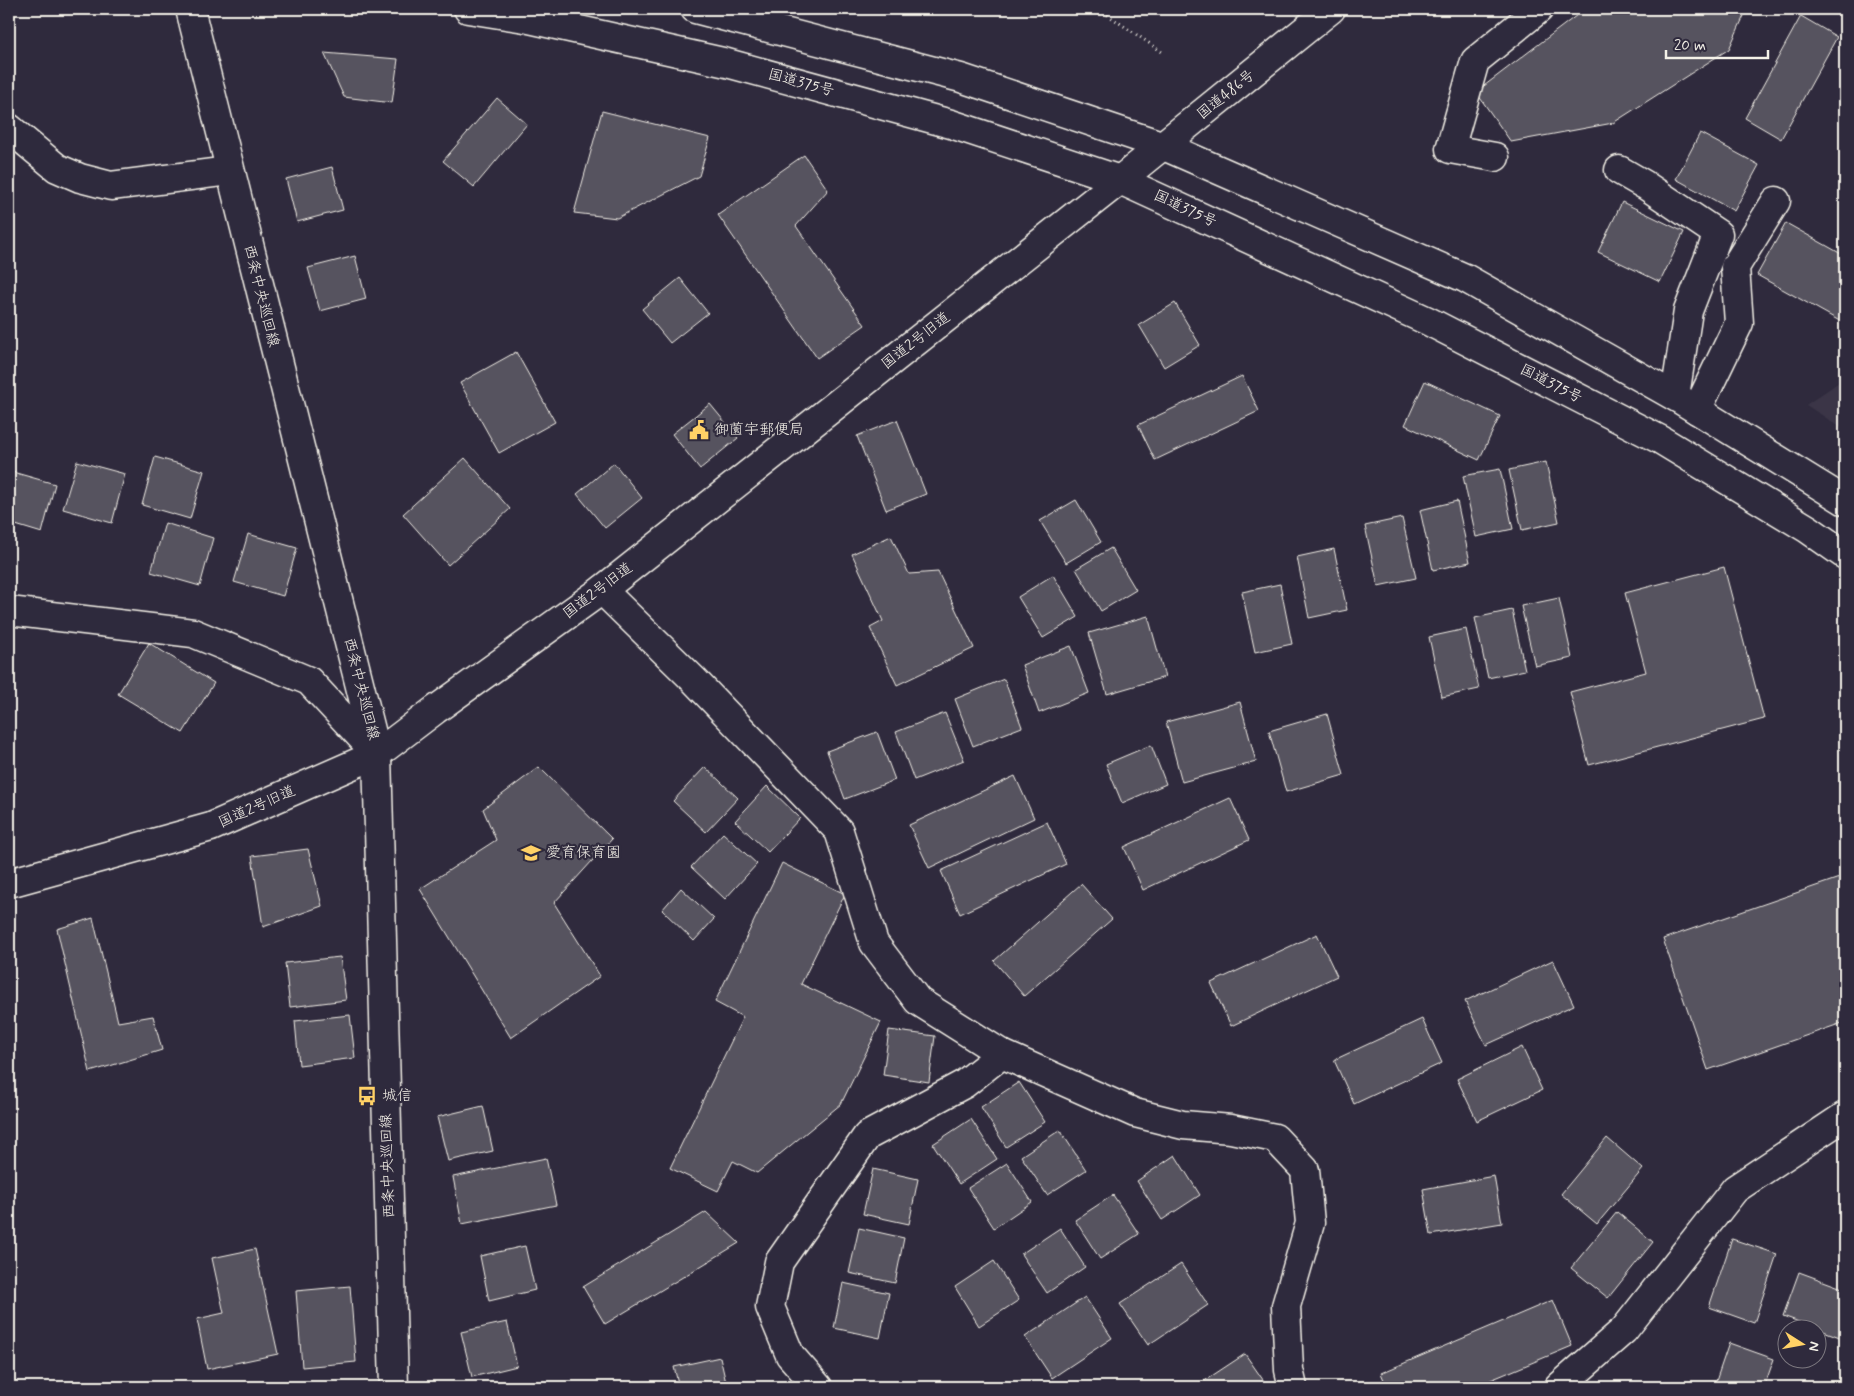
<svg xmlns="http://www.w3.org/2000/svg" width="1854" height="1396" font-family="Mynerve,'Klee One',sans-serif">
  <rect width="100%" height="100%" fill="#2f2a3d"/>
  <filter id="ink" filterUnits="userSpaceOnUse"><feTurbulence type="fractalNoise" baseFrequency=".02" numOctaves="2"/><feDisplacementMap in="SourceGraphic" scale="10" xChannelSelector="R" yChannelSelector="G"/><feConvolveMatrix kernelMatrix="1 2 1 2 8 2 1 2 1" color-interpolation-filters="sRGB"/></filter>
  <g filter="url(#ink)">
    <!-- built -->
    <polygon fill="#3b3647" points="1845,378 1845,430 1806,405"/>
    <!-- building -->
    <g fill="#56525f" stroke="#f4f1e8">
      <polygon points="1585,9 1747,9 1729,49 1613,123 1511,142 1476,92"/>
      <polygon points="1801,16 1837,37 1781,139 1745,118"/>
      <polygon points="324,53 398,59 392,103 344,97"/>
      <polygon points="497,98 527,124 474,187 443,161"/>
      <polygon points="602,111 710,138 699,176 617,218 574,213"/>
      <polygon points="1700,133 1759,165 1734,211 1676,179"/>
      <polygon points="804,155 828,190 796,226 865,325 817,358 718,215"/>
      <polygon points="332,167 343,210 297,222 286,179"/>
      <polygon points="1622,202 1684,232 1660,282 1598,252"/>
      <polygon points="1786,223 1845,256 1845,324 1757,275"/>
      <polygon points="355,256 366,299 320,311 308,268"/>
      <polygon points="680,278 708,313 670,343 642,309"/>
      <polygon points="1175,303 1200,345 1164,367 1139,325"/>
      <polygon points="516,352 555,422 499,453 460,383"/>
      <polygon points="1242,376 1259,411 1155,460 1138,425"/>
      <polygon points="1425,381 1500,416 1479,460 1405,425"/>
      <polygon points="710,404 738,438 700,469 672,434"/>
      <polygon points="897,420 926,494 886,510 857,436"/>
      <polygon points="155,457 204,471 190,519 142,505"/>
      <polygon points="465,458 510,509 448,565 403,514"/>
      <polygon points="77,461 125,474 112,523 63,509"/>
      <polygon points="1546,462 1559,522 1522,530 1509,470"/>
      <polygon points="614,463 642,498 605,528 577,494"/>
      <polygon points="1500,469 1513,529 1476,537 1463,476"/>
      <polygon points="9,471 55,484 42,533 9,523"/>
      <polygon points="1076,500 1101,542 1066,563 1040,521"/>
      <polygon points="1457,501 1470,562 1433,570 1420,510"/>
      <polygon points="1402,518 1416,578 1378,586 1365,526"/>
      <polygon points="165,523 213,538 200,586 151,572"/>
      <polygon points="248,534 297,548 283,596 234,582"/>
      <polygon points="891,536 909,574 938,572 974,648 897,685 870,628 883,621 852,554"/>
      <polygon points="1111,548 1136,590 1101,611 1076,569"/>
      <polygon points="1334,549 1347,610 1309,618 1297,557"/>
      <polygon points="1724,567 1764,719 1589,765 1570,692 1646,672 1625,593"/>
      <polygon points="1053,575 1078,617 1043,638 1018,597"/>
      <polygon points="1280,584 1292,644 1255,652 1242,592"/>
      <polygon points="1559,598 1572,658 1535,666 1521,606"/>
      <polygon points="1512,610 1525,670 1488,678 1475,618"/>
      <polygon points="1148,616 1165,677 1107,694 1089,633"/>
      <polygon points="1466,629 1479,689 1442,697 1429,637"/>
      <polygon points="149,643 214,683 183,733 118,694"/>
      <polygon points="1071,646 1089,693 1039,713 1022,665"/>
      <polygon points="1004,679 1022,727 973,746 955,699"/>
      <polygon points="1240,702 1256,762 1182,782 1166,722"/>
      <polygon points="945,713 964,760 914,780 896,732"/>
      <polygon points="1327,714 1344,775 1286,792 1269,731"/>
      <polygon points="877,732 895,780 845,799 827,751"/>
      <polygon points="1151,745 1166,784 1122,803 1106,764"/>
      <polygon points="539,767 612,839 554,903 600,976 511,1038 420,889 496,840 483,809"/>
      <polygon points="705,767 738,798 706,832 673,801"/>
      <polygon points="1015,776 1034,818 929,868 909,825"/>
      <polygon points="767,786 800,818 768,852 735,821"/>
      <polygon points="1230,798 1249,840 1143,890 1124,847"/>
      <polygon points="1047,822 1066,864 960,914 941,871"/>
      <polygon points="723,833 757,864 725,899 691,867"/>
      <polygon points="308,849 322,906 263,927 252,856"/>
      <polygon points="782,863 845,894 801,984 881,1022 841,1104 757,1173 733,1161 718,1191 670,1168 743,1017 715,1002"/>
      <polygon points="1845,876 1845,1022 1708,1070 1663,939"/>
      <polygon points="1081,884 1112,919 1024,996 994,961"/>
      <polygon points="681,888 714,919 694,941 662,910"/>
      <polygon points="93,918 118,1022 153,1016 162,1050 90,1072 57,929"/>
      <polygon points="1317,934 1337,976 1231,1026 1211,983"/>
      <polygon points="340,957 346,1000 290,1007 285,963"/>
      <polygon points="1553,960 1574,1005 1486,1045 1465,1001"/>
      <polygon points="350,1015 355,1058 299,1065 295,1021"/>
      <polygon points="1422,1019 1442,1063 1354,1104 1334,1060"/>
      <polygon points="889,1030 935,1036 929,1082 883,1075"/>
      <polygon points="1522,1047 1542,1090 1477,1121 1457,1079"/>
      <polygon points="1019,1082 1045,1122 1006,1147 981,1107"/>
      <polygon points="483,1106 493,1151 448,1161 437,1117"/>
      <polygon points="971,1119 997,1159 959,1184 933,1144"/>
      <polygon points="1060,1130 1086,1170 1047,1195 1021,1156"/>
      <polygon points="1607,1138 1643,1169 1597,1224 1561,1194"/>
      <polygon points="1175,1155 1200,1195 1162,1220 1137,1181"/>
      <polygon points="546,1158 556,1205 462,1224 453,1177"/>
      <polygon points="1007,1163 1032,1202 994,1228 968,1188"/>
      <polygon points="873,1169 918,1179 909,1224 863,1214"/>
      <polygon points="1494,1176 1502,1223 1431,1235 1423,1189"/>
      <polygon points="1113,1195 1139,1234 1100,1259 1075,1220"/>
      <polygon points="706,1212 739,1243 605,1324 583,1287"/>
      <polygon points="1617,1212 1653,1242 1608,1298 1571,1268"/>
      <polygon points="859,1228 904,1238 895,1283 849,1273"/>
      <polygon points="1060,1228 1085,1267 1047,1293 1021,1254"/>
      <polygon points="1732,1239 1777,1254 1754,1323 1709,1307"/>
      <polygon points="525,1246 535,1290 489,1301 480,1256"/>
      <polygon points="255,1249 278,1354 207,1369 197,1319 224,1313 212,1258"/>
      <polygon points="994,1261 1019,1300 979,1326 955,1287"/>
      <polygon points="1181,1264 1208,1305 1148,1345 1120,1304"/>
      <polygon points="1799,1272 1845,1289 1845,1339 1783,1316"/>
      <polygon points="843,1283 889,1293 880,1338 834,1328"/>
      <polygon points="350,1286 356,1362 302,1367 296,1291"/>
      <polygon points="1085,1297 1112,1338 1052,1378 1025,1337"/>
      <polygon points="1553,1300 1572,1346 1474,1387 1387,1387 1381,1373"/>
      <polygon points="507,1322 517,1366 472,1377 461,1332"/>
      <polygon points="1729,1343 1774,1359 1764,1387 1714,1387"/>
      <polygon points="1245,1354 1268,1387 1195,1387"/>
      <polygon points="720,1357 727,1387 679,1387 674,1367"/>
    </g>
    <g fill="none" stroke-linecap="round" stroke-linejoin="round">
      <defs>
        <g id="minor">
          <polyline points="190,9 377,754 394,1387"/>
          <polyline points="9,128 57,168 80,178 111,186 229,171"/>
          <polyline points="1495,157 1450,149 1475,61 1539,9"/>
          <polyline points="1619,170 1645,185 1718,234 1688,311 1675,396"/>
          <polyline points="1697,410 1739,323 1735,267 1776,201"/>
          <polyline points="602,590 693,679 839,831 874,943 918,1001 1002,1054 1135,1113 1183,1125 1231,1129 1275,1138 1305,1170 1310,1223 1286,1306 1289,1370 1293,1387"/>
          <polyline points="9,611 193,633 309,681 376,753"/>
          <polyline points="9,883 211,827 377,754 435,710 602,590 1120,180"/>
          <polyline points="818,1387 790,1355 770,1307 779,1262 867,1136 964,1084 1002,1054"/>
          <polyline points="1559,1387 1624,1330 1735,1189 1845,1116"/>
        </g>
        <g id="highway">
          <polyline points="468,9 525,18 727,63 951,124 1120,180 1428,321 1661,440 1808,529 1845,555"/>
          <polyline points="695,9 961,78 1164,146 1465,278 1681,400 1845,501"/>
          <polyline points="1120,180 1331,9"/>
        </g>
      </defs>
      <!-- minor casing -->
      <use href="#minor" stroke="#f4f1e8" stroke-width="31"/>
      <!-- highway casing -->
      <use href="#highway" stroke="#f4f1e8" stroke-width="31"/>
      <!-- path -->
      <polyline stroke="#f4f1e8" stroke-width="3" stroke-dasharray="1 4" stroke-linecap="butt" points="1099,9 1162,52"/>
      <!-- minor -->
      <use href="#minor" stroke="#2f2a3d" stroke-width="28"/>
      <!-- highway -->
      <use href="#highway" stroke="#2f2a3d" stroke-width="28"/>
    </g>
  </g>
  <!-- icons -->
  <defs>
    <symbol id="civic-bare" viewBox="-9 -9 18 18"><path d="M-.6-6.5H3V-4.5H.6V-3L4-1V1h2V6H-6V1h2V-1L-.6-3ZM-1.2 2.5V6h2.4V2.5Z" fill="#ffd166" stroke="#2f2a3d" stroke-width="2.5" paint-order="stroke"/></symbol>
    <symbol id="school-bare" viewBox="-9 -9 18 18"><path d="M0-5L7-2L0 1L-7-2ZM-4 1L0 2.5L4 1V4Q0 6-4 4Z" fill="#ffd166" stroke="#2f2a3d" stroke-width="2.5" paint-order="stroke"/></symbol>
    <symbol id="bus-bare" viewBox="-9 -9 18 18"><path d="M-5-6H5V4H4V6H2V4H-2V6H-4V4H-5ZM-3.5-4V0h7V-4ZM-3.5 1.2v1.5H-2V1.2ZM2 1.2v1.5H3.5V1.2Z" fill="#ffd166" stroke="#2f2a3d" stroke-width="2.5" paint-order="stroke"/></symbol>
  </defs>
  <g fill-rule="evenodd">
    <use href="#civic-bare" x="685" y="416" width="28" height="28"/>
    <use href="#school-bare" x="517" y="839" width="28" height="28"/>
    <use href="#bus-bare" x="353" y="1082" width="28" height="28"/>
  </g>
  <g text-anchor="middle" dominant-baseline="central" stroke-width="4.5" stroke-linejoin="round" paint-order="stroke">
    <!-- street labels -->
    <g font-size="15" fill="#f4f1e8" stroke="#2f2a3d">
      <text transform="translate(801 83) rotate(15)">国道375号</text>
      <text transform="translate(1226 95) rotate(-39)">国道486号</text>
      <text transform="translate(1185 209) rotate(25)">国道375号</text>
      <text transform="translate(261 296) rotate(76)">西条中央巡回線</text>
      <text transform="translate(916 341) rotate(-38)">国道2号旧道</text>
      <text transform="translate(1551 384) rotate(27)">国道375号</text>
      <text transform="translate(598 591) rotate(-37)">国道2号旧道</text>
      <text transform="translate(361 689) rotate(76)">西条中央巡回線</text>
      <text transform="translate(257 807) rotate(-24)">国道2号旧道</text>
      <text transform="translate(388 1166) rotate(-92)">西条中央巡回線</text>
    </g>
    <!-- poi labels -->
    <g font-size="15" fill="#f4f1e8" stroke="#2f2a3d" text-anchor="start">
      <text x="714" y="430">御薗宇郵便局</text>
      <text x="546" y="853">愛育保育園</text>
      <text x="382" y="1096">城信</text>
    </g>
  </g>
  <!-- margin -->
  <rect width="1854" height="1396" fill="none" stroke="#2f2a3d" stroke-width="30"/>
  <rect x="15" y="15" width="1824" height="1366" fill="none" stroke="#f4f1e8" stroke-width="2" filter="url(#ink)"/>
  <!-- north arrow -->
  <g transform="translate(1802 1344) rotate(101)"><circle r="24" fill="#2f2a3d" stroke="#7e7a81"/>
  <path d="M0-4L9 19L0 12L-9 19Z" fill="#ffd166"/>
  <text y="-8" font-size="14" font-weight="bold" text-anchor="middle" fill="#f4f1e8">N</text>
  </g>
  <!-- scale -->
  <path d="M1666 50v8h102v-8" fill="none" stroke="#f4f1e8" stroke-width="2.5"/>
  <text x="1674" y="50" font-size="15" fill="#f4f1e8" stroke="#2f2a3d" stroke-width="4" paint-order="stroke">20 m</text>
</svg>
